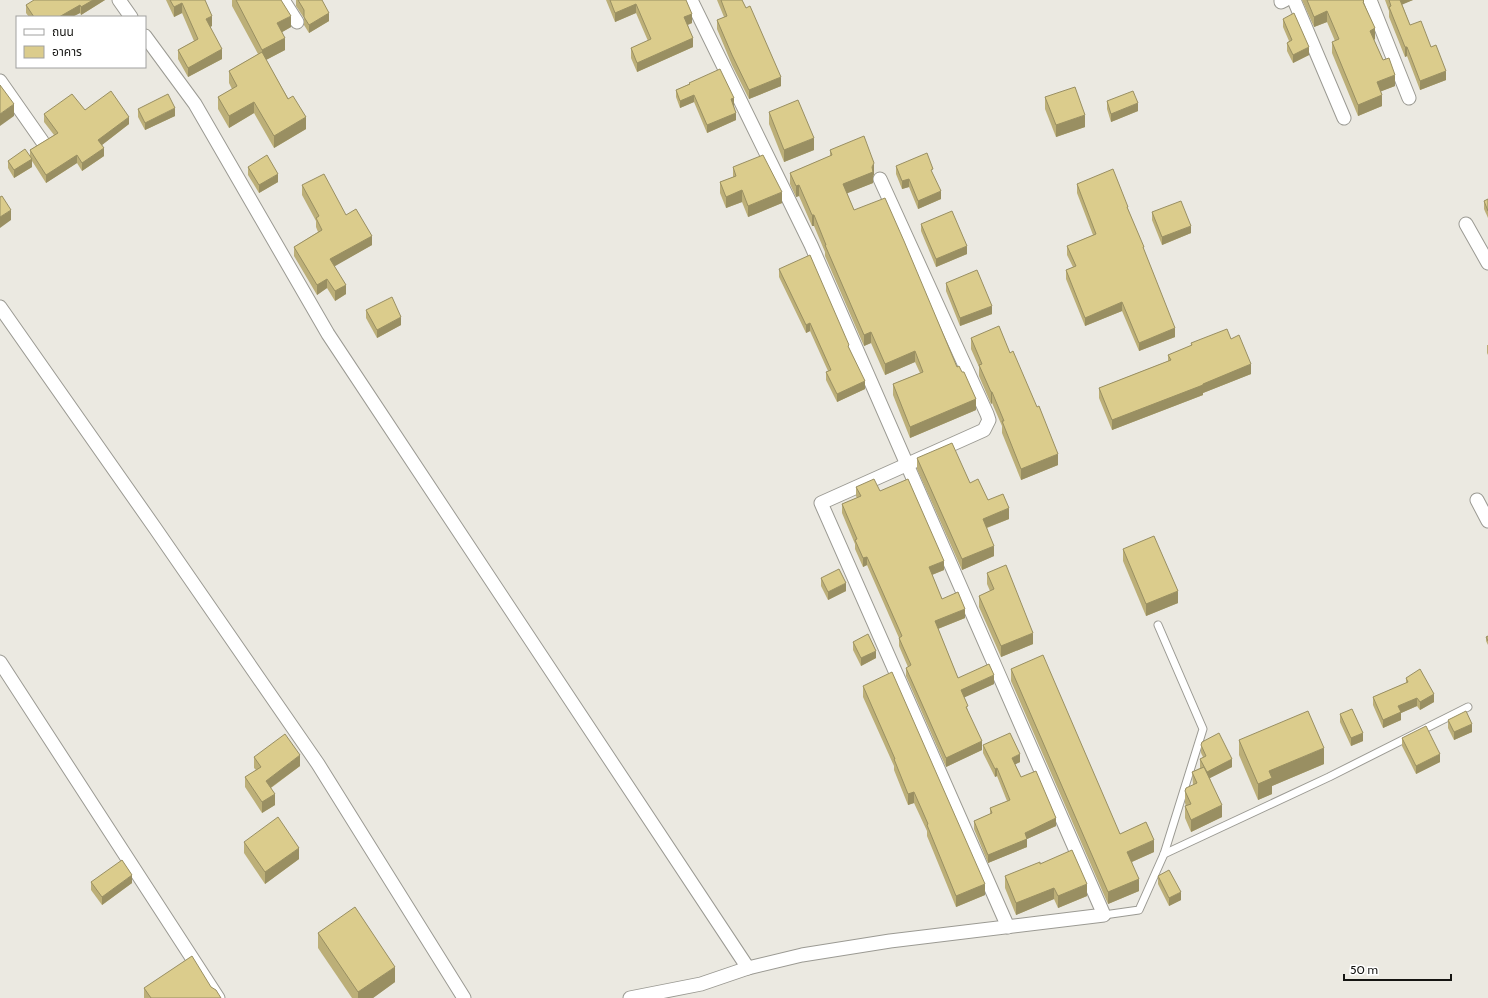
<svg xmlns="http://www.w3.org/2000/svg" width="1488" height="998" font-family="Cabin,'Noto Sans Thai',sans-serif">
  <rect width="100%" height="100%" fill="#ebe9e1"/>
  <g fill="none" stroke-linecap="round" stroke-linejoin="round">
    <defs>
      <g id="service">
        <polyline points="1164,854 1329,777 1468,707"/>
        <polyline points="1104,915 1139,910 1164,854 1203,729 1158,625"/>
      </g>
      <g id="minor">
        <polyline points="119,0 131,17"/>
        <polyline points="283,0 297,22"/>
        <polyline points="691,0 811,245 1104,915 890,941 802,955 748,968"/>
        <polyline points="1281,0 1281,2 1285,0"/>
        <polyline points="1294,0 1344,118"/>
        <polyline points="1370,0 1409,98"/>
        <polyline points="145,36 195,104 328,334 748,968 701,984 630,998"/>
        <polyline points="0,81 42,141"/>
        <polyline points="880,179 987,414 989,420 984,430 821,503 1008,927"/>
        <polyline points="1466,224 1488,263"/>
        <polyline points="0,307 155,528 318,764 464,998"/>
        <polyline points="1477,500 1488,521"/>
        <polyline points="0,662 218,998"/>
      </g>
    </defs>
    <!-- service casing -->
    <use href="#service" stroke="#9b9a93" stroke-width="9"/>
    <!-- minor casing -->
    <use href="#minor" stroke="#9b9a93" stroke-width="15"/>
    <!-- service -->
    <use href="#service" stroke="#fff" stroke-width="7"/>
    <!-- minor -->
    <use href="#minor" stroke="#fff" stroke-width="13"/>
  </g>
  <!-- wall -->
  <g fill="#bcaf78">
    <polygon points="105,0 81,15 80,13 72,17 29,17 26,13 26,5"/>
    <polygon points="166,0 205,0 212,26 210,27 222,59 188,77 178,59 178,50 194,41 182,13 174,17"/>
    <polygon points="232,0 281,0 291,27 282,32 285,50 266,60 306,129 274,148 254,113 229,128 218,109 218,97 232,89 229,83 229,71 258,54 232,6"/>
    <polygon points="296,0 322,0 329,21 309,33 304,25 304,18 296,6"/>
    <polygon points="606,0 686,0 692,23 688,25 693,47 637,72 631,58 631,48 648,41 636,13 615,22"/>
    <polygon points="717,0 742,0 781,86 749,99 732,65 717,29 717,20 724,17"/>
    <polygon points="1302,0 1363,0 1364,5 1375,39 1374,40 1395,86 1381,91 1382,106 1358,116 1332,53 1332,42 1335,41 1327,22 1314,27"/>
    <polygon points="1385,0 1413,0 1402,4 1410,25 1431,47 1446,80 1420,90 1407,56 1405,57 1389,17 1389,11"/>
    <polygon points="1283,19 1309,55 1293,63 1287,51 1287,43 1289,41 1283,27"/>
    <polygon points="689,83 734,106 736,120 707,133 694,102 680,108 676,97 676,90 689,84"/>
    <polygon points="1045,97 1085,127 1056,137 1045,109"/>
    <polygon points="1107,101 1138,111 1111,122 1107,109"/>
    <polygon points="138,109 175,116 145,130 138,117"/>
    <polygon points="85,110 129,124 102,145 104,156 82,171 77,163 46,183 32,161 32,167 14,178 8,168 8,161 30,157 30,150 54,135 44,122 44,114"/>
    <polygon points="769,112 814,150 784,162 769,124"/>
    <polygon points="830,150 874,174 873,177 873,183 847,193 854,210 957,367 976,410 910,438 893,395 893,384 920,373 915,362 885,375 871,343 864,346 825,256 825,252 814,226 812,226 799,196 796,197 790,184 790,173 830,156"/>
    <polygon points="896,166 941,199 918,209 909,187 902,189 896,174"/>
    <polygon points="248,167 278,182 259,193 248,175"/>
    <polygon points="733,167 782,203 748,217 742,202 726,208 720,193 720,182 733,177"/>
    <polygon points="1077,184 1128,209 1144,250 1175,337 1139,351 1122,311 1085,326 1066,279 1066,270 1073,267 1067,255 1067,246 1093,235 1077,193"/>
    <polygon points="302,185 346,215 372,245 334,266 346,294 335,301 327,288 317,295 294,256 294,247 318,232 316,227 316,221 302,195"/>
    <polygon points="1488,199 1488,218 1484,209 1484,201"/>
    <polygon points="1152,212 1191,233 1162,245 1152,220"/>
    <polygon points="921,224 967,254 936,267 921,231"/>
    <polygon points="779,269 849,348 865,389 837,402 826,380 826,372 828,371 810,331 806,333 779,277"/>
    <polygon points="946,283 992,314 960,326 946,291"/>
    <polygon points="366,310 401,325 377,338 366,318"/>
    <polygon points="971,338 1010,353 1058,465 1021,480 1002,433 1002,426 992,403 991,404 979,376 979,367 971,349"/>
    <polygon points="1231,339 1251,374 1203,393 1203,395 1112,430 1099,398 1099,388 1168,361 1168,355 1191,346 1191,343"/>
    <polygon points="1487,345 1488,345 1488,355 1487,353"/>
    <polygon points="917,458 988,500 1009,519 987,528 994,556 962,570 917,469"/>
    <polygon points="856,487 880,491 944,570 932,575 942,599 965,618 938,629 958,678 994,684 964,697 968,711 982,750 946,767 906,676 906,668 908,667 899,646 899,638 867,565 863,567 855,549 855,544 842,513 842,504 857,498 856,496"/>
    <polygon points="1123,549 1178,603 1146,616 1123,561"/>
    <polygon points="987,573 1033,644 1001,657 979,607 979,596 990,591 987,584"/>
    <polygon points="821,578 846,591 828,600 821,586"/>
    <polygon points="1488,636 1488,645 1486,641 1486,637"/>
    <polygon points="853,642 876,658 861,666 853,650"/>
    <polygon points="1011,669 1120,834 1154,852 1132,862 1139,891 1108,904 1011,681"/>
    <polygon points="1406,678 1434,702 1420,710 1417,706 1401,713 1401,720 1383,728 1373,705 1373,697 1406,683"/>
    <polygon points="863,686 985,895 956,907 927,836 927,831 914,803 908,805 894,770 894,766 863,697"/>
    <polygon points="1340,714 1363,741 1351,746 1340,722"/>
    <polygon points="1448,720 1472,732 1454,740 1448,728"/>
    <polygon points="1402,738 1440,762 1416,774 1402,746"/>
    <polygon points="1239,740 1324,764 1272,786 1272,794 1258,800 1239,755"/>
    <polygon points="983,745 1020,762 1015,764 1021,777 1056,826 1027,839 1027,847 988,863 974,829 974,821 990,814 990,808 1007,801 997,776 995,777 983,753"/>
    <polygon points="1201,745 1232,767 1210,778 1222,817 1191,832 1185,818 1185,806 1186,806 1185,803 1185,791 1193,785 1192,772 1200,768 1200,759 1203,757 1201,753"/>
    <polygon points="254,757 300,766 271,788 275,805 262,813 245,787 245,777 256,770 254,768"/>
    <polygon points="244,842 299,859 265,884 244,853"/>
    <polygon points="1005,876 1087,896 1058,908 1054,899 1016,915 1005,888"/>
    <polygon points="1158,876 1181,900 1169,906 1158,884"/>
    <polygon points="91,882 132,883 102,905 91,890"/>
    <polygon points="318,933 395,982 373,998 352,998 318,948"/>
    <polygon points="211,987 221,998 144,998 144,988"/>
  </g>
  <!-- shaded-wall -->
  <g fill="#998f62">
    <polygon points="93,0 105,0 81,15 81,7"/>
    <polygon points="1399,0 1413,0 1399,6"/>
    <polygon points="182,3 182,13 174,17 174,7"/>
    <polygon points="636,4 636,13 615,22 615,13"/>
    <polygon points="80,5 80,13 72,17 59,17"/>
    <polygon points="1327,11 1327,22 1314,27 1314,17"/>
    <polygon points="329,13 329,21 309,33 309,25"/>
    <polygon points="692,14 692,23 684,26 684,17"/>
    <polygon points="212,16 212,26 206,29 206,19"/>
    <polygon points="291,16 291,27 277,35 277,23"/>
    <polygon points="1375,28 1375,39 1370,42 1370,31"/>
    <polygon points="285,38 285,50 262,62 262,50"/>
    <polygon points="693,38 693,47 637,72 637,63"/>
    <polygon points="1309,47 1309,55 1293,63 1293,55"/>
    <polygon points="1405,47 1407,47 1407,56 1405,57"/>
    <polygon points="222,49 222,59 188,77 188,68"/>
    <polygon points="1446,71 1446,80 1420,90 1420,81"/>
    <polygon points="1395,75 1395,86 1377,93 1377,82"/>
    <polygon points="781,77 781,86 749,99 749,90"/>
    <polygon points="694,95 694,102 680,108 680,101"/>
    <polygon points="1382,95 1382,106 1358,116 1358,105"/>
    <polygon points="734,98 734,106 731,107 731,99"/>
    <polygon points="254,102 254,113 229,128 229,116"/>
    <polygon points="1138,103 1138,111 1111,122 1111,114"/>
    <polygon points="14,104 14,116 0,126 0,114"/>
    <polygon points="175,108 175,116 145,130 145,123"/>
    <polygon points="736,113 736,120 707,133 707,125"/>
    <polygon points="1085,115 1085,127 1056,137 1056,125"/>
    <polygon points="129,117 129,124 98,148 98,140"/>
    <polygon points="306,117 306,129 274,148 274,136"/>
    <polygon points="814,138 814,150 784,162 784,150"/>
    <polygon points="104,148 104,156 82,171 82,163"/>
    <polygon points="77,155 77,163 46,183 46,175"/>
    <polygon points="32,159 32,167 14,178 14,170"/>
    <polygon points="874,163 874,174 873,177 873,183 843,195 843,184 872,167"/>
    <polygon points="278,174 278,182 259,193 259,185"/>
    <polygon points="909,179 909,187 902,189 902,181"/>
    <polygon points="799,185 799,196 796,197 796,186"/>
    <polygon points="742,190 742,202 726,208 726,197"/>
    <polygon points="941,191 941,199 918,209 918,201"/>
    <polygon points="782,192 782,203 748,217 748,206"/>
    <polygon points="11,210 11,220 0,228 0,217"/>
    <rect x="812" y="215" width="2" height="11"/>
    <polygon points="1191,226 1191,233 1162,245 1162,237"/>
    <polygon points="372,236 372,245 330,269 330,259"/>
    <polygon points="967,246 967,254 936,267 936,259"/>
    <polygon points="327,279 327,288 317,295 317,285"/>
    <polygon points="346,285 346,294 335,301 335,291"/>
    <polygon points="1122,302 1122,311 1085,326 1085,318"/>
    <polygon points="992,306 992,314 960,326 960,318"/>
    <polygon points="401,317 401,325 377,338 377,330"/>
    <polygon points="810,323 810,331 806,333 806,325"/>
    <polygon points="1175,328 1175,337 1139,351 1139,343"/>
    <polygon points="871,332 871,343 864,346 864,335"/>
    <polygon points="915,351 915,362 885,375 885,364"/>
    <polygon points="1251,364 1251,374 1203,393 1203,395 1112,430 1112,420"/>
    <polygon points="865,381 865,389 837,402 837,394"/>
    <polygon points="991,392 992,392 992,403 991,404"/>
    <polygon points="976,399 976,410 910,438 910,427"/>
    <polygon points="1058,454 1058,465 1021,480 1021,469"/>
    <polygon points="1009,508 1009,519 983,529 983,519"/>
    <polygon points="994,546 994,556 962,570 962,559"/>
    <polygon points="867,557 867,565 863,567 863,558"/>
    <polygon points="944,561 944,570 929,576 929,567"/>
    <polygon points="846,583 846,591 828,600 828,592"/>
    <polygon points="1178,591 1178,603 1146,616 1146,604"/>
    <polygon points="965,609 965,618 935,630 935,621"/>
    <polygon points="1033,633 1033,644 1001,657 1001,646"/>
    <polygon points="876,651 876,658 861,666 861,658"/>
    <polygon points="994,675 994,684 961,699 961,690"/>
    <polygon points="1434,694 1434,702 1420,710 1420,702"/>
    <polygon points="1417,698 1417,706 1401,713 1401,720 1383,728 1383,720 1398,706"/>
    <polygon points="1472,724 1472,732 1454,740 1454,732"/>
    <polygon points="1363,733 1363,741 1351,746 1351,738"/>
    <polygon points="982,741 982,750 946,767 946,758"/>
    <polygon points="1324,748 1324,764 1272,786 1272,794 1258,800 1258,784 1269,771"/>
    <polygon points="1020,754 1020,762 1012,766 1012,758"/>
    <polygon points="1440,754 1440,762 1416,774 1416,766"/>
    <polygon points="300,755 300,766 266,791 266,781"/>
    <polygon points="1232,759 1232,767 1206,780 1206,772"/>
    <polygon points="997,768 997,776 995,777 995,769"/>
    <polygon points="914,792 914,803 908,805 908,794"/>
    <polygon points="275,794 275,805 262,813 262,802"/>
    <polygon points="1222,805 1222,817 1191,832 1191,820"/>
    <polygon points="1056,818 1056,826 1027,839 1027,847 988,863 988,855 1025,833"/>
    <polygon points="1154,840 1154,852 1127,864 1127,852"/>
    <polygon points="299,848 299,859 265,884 265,872"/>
    <polygon points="132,875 132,883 102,905 102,897"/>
    <polygon points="1139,879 1139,891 1108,904 1108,892"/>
    <polygon points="985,884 985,895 956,907 956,896"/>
    <polygon points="1087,884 1087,896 1058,908 1058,896"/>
    <polygon points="1054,888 1054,899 1016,915 1016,903"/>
    <polygon points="1181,892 1181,900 1169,906 1169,898"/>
    <polygon points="395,967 395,982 373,998 358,998 358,992"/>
  </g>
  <!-- building -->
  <g fill="#dbcc8c" stroke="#998f62">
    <polygon points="34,0 93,0 81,7 80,5 59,17 34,17 26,5"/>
    <polygon points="170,0 205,0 212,16 206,19 222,49 188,68 178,50 198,39 182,3 174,7"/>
    <polygon points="236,0 281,0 291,16 277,23 285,38 262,50"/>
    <polygon points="298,0 322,0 329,13 309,25 304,17 304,10"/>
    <polygon points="610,0 686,0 692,14 684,17 693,38 637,63 631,48 651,39 636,4 615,13"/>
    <polygon points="721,0 742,0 746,8 750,6 781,77 749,90 732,55 717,20 727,16"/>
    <polygon points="1307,0 1363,0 1364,1 1363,2 1375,28 1370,31 1383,60 1389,58 1395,75 1377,82 1382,95 1358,105 1332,42 1339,39 1327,11 1314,17"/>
    <polygon points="1389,0 1400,0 1410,25 1421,21 1431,47 1436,45 1446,71 1420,81 1407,47 1405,47 1389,7 1391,6"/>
    <polygon points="1294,13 1309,47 1293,55 1287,43 1292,40 1283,19"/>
    <polygon points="262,52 288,99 293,96 306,117 274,136 254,102 229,116 218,97 237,86 229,71"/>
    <polygon points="720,69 734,98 731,99 736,113 707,125 694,95 680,101 676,90 690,84 689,83"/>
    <polygon points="0,85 14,104 0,114"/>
    <polygon points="1075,87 1085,115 1056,125 1045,97"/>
    <polygon points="111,91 129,117 98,140 104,148 82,163 77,155 46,175 30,150 58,133 44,114 72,94 85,110"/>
    <polygon points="1133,91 1138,103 1111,114 1107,101"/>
    <polygon points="168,94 175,108 145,123 138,109"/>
    <polygon points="798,100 814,138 784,150 769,112"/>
    <polygon points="864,136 874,163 872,167 873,172 843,184 854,210 885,198 904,241 957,367 959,366 962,372 964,372 976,399 910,427 893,384 923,372 915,351 885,364 871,332 864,335 825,245 826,245 814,215 812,215 799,185 796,186 790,173 832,155 830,150"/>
    <polygon points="25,149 32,159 14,170 8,161"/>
    <polygon points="927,153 933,169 931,170 941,191 918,201 909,179 902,181 896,166"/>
    <polygon points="267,155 278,174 259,185 248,167"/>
    <polygon points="763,155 782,192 748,206 742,190 726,197 720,182 736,176 733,167"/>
    <polygon points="1113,169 1128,207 1127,207 1144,247 1143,247 1175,328 1139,343 1122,302 1085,318 1066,270 1076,266 1067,246 1096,234 1077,184"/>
    <polygon points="324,174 346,215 356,209 372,236 330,259 346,285 335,291 327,279 317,285 294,247 322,230 316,218 319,216 302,185"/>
    <polygon points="2,196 11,210 0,217 0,197"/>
    <polygon points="1488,199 1488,211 1484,201"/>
    <polygon points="1181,201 1191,226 1162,237 1152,212"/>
    <polygon points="952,211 967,246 936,259 921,224"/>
    <polygon points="810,255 849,345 848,346 865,381 837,394 826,372 831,370 810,323 806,325 779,269"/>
    <polygon points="977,270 992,306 960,318 946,283"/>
    <polygon points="392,297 401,317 377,330 366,310"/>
    <polygon points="999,326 1010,353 1013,351 1037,407 1039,406 1058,454 1021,469 1002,421 1004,421 992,392 991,392 979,365 982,364 971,338"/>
    <polygon points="1227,329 1231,339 1239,335 1251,364 1203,384 1203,385 1112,420 1099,388 1171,360 1168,355 1192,345 1191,343"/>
    <polygon points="952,443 970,483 978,479 988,500 1003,494 1009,508 983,519 994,546 962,559 917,458"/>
    <polygon points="874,479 880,491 908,479 944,561 929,567 942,599 958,592 965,609 935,621 958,678 989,664 994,675 961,690 968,706 966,707 982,741 946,758 906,668 911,665 899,638 902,636 867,557 863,558 855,540 857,539 842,504 861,496 856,487"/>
    <polygon points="1154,536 1178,591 1146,604 1123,549"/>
    <polygon points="1006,565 1033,633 1001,646 979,596 994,589 987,573"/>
    <polygon points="839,569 846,583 828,592 821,578"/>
    <polygon points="868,634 876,651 861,658 853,642"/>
    <polygon points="1488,636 1488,641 1486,637"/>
    <polygon points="1043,655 1120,834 1146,822 1154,840 1127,852 1139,879 1108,892 1011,669"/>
    <polygon points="1420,669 1434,694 1420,702 1417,698 1398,706 1401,712 1383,720 1373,697 1408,682 1406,678"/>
    <polygon points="892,672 985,884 956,896 927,825 928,824 914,792 908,794 894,759 895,759 863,686"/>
    <polygon points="1352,709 1363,733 1351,738 1340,714"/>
    <polygon points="1308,711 1324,748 1269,771 1272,778 1258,784 1239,740"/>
    <polygon points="1466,711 1472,724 1454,732 1448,720"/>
    <polygon points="1426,726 1440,754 1416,766 1402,738"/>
    <polygon points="1010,733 1020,754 1012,758 1021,777 1036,771 1056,818 1025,833 1027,839 988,855 974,821 992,813 990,808 1010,800 997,768 995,769 983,745"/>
    <polygon points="1219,733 1232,759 1207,772 1200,759 1206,756 1201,745 1202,742"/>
    <polygon points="285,734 300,755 266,781 275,794 262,802 245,777 261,767 254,757"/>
    <polygon points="1204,767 1222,805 1191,820 1185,806 1191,804 1185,791 1186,788 1197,783 1192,772"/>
    <polygon points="278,817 299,848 265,872 244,842"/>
    <polygon points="1072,850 1087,884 1058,896 1054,888 1016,903 1005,876 1040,862 1040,864"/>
    <polygon points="122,860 132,875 102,897 91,882"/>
    <polygon points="1169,870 1181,892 1169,898 1158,876"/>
    <polygon points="355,907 395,967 358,992 318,933"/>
    <polygon points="192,956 211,987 216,990 221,998 151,998 144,988"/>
  </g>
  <!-- legend -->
  <rect x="16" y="16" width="130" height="52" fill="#ffffff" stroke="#a1a1a0"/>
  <rect x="24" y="29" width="20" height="6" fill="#ffffff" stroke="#a1a1a0"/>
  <text x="52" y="36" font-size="12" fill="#151512">ถนน</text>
  <rect x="24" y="46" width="20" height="12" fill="#dbcc8c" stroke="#a1a1a0"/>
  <text x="52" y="56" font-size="12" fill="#151512">อาคาร</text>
  <!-- scale -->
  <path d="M1344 974v6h107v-6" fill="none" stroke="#151512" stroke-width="2"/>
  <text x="1350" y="974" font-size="12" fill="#151512" stroke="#ffffff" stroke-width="3" paint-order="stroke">50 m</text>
</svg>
